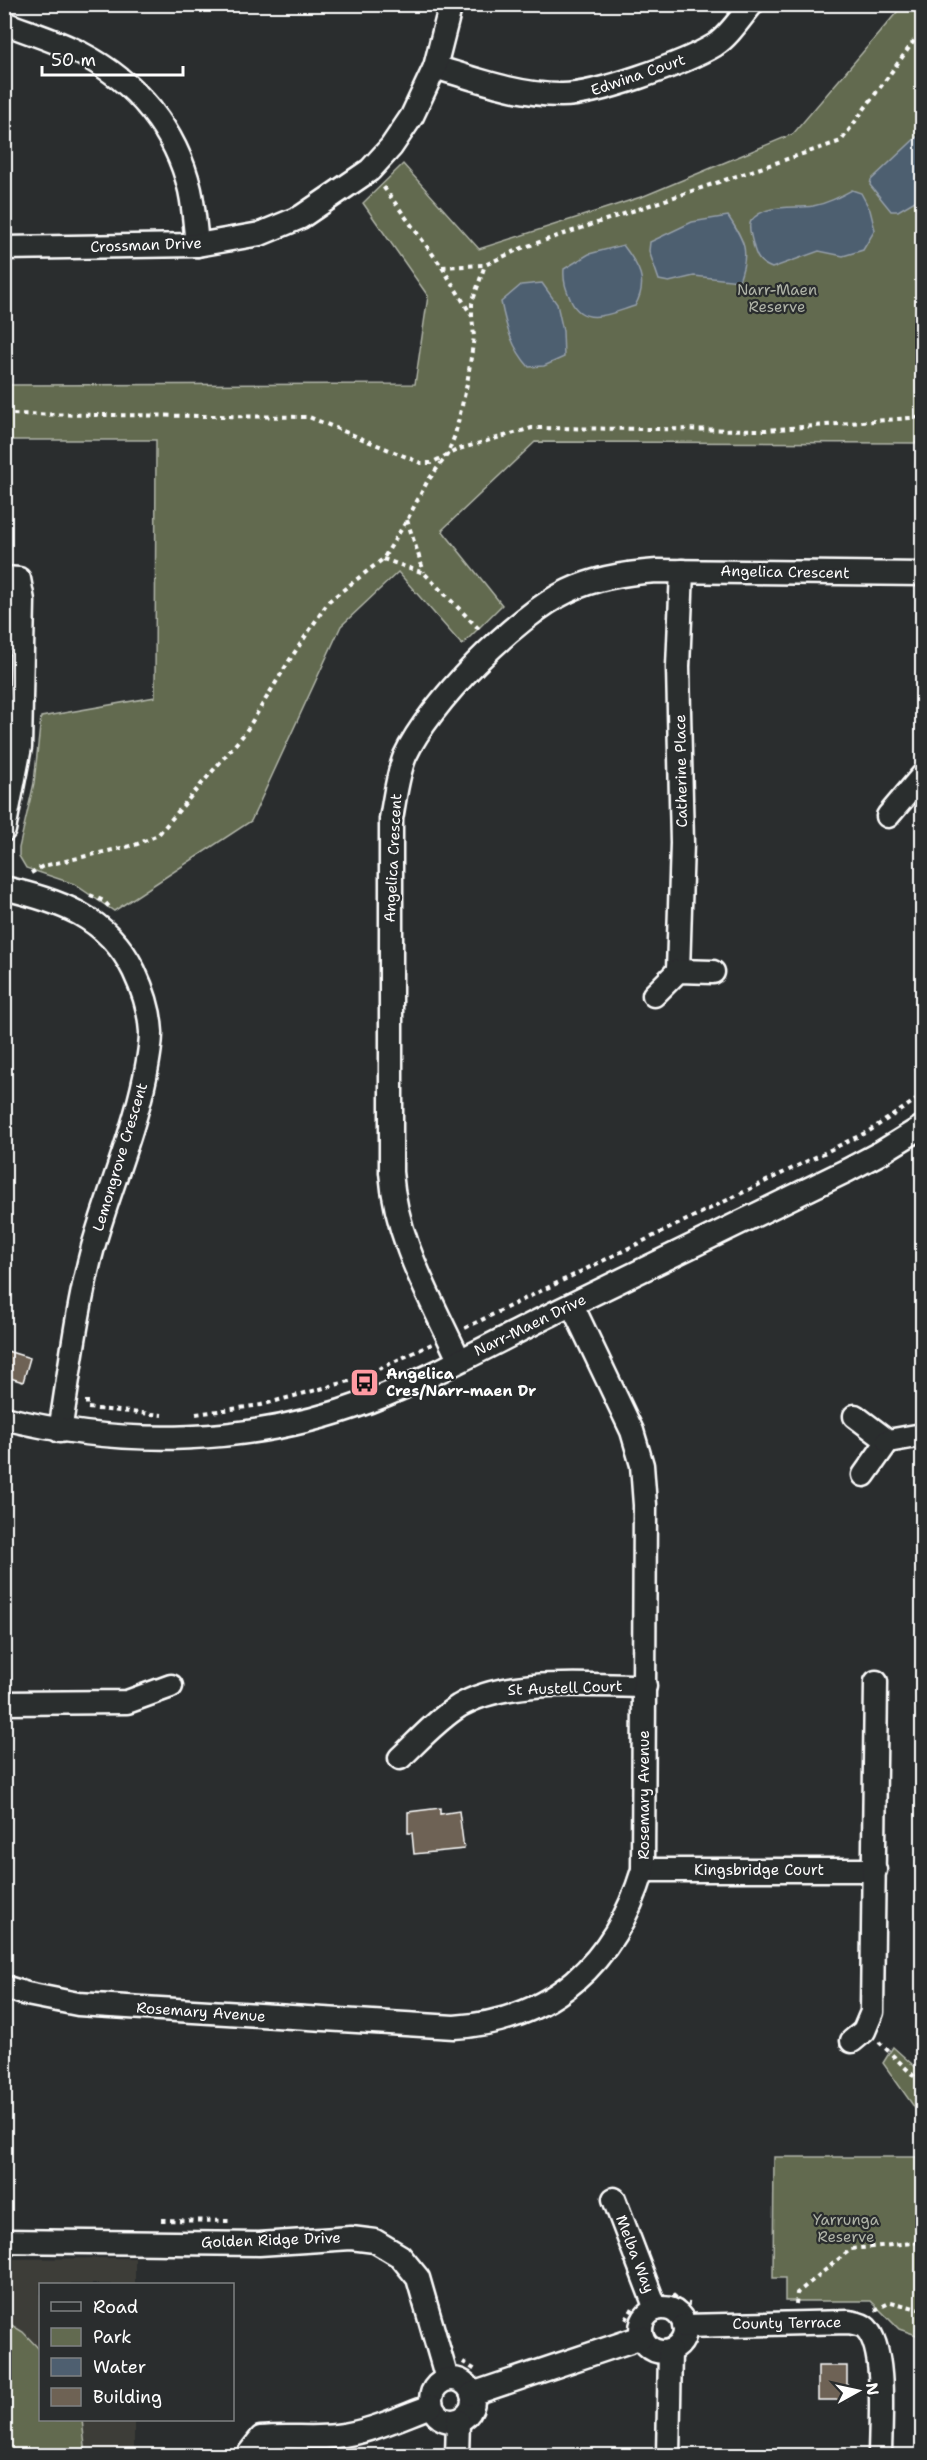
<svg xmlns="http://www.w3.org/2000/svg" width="927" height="2460" font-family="'Shantell Sans',sans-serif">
  <rect width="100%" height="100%" fill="#2a2d2e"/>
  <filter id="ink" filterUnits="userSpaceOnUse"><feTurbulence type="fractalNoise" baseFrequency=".0167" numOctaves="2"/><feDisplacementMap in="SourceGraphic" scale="12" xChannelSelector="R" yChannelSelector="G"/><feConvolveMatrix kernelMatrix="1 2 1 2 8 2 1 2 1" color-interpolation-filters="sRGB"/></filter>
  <g filter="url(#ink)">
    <!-- built -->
    <polygon fill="#3e3d39" points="135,2258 135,2284 40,2284 40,2420 134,2420 134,2455 5,2455 4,2259"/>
    <!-- green -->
    <g fill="#626a50" stroke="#b0b4a8" stroke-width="1.5">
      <polygon points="903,5 922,5 922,443 535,442 442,530 502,605 462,645 398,572 341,626 251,821 114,911 74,884 26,868 19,856 19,848 34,783 41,717 155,697 156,440 5,440 5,385 415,384 428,296 363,203 403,164 479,249 644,196 793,134"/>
      <polygon points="893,2047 922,2073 922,2118 883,2063"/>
      <polygon points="774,2157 922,2157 922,2337 899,2329 871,2301 785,2301 785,2278 773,2278"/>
      <polygon points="5,2321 23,2332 40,2350 40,2420 82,2420 86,2455 5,2455"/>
    </g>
    <!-- water -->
    <g fill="#4e5f70" stroke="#959fa9" stroke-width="1.5">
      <polygon points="922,132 922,197 898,211 891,211 870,185 871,180"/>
      <path d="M852,190L861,193L870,210L875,230L863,250L843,256L819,251L772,268C759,263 756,257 753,244C752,238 747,227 751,221C765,203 794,209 813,206C828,203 839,197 852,190Z"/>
      <path d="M728,216C745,242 750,251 739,281L694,276L669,282L659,280L649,251L650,242L692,222Z"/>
      <path d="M623,245C639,266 649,281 635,306C612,313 584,328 571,301C566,289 563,282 564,269L589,254Z"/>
      <path d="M542,283L557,304L563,331L564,357L544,366L529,367C512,348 506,327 501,302L521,285Z"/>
    </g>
    <!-- building -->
    <g fill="#6e6254" stroke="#fff" stroke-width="1.5">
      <polygon points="4,1350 30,1358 23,1382 4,1376"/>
      <polygon points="440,1808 440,1814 459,1811 464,1849 414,1854 412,1833 408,1833 408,1812"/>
      <rect x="818" y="2366" width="29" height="34"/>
    </g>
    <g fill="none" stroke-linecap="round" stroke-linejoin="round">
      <defs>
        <g id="street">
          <path d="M4,23C30,33 58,41 82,54C136,82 176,130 190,190C194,208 195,227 197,245"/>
          <path d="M435,67C475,79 518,95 560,95C594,96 685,63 715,45C729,36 741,17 752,4"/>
          <polyline points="4,248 197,245 260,234 301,217 370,170 391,147 412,116 435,67 451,4"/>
          <polyline points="4,578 19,579 23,601 20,747 4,830"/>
          <polyline points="888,816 922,776"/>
          <path d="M4,888C59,901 107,916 134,971C143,990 150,1010 151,1032C151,1047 148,1062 145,1077C133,1135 109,1190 93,1247C77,1307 70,1370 60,1431"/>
          <polyline points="678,971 682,843 678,667 682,571"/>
          <polyline points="654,995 678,971 713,972"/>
          <path d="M459,1360C431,1298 396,1241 391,1172V819C395,798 397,776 405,756C429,704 515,616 568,591C595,578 626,573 657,571L922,574"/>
          <polyline points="855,1416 888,1441 864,1475"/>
          <path d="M4,1418C125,1448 253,1445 370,1401C433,1377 494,1343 554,1313C652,1266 750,1218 848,1170L880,1153L922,1127"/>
          <polyline points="888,1441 922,1435"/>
          <polyline points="4,1703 127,1702 171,1686"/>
          <path d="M400,1758C419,1740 437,1720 459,1706C508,1677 588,1686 645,1686"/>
          <polyline points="643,1870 875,1870"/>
          <path d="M4,1987L27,1994L78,2004L454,2027C553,2021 615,1962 643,1870L645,1505L642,1465L632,1431L572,1305"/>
          <polyline points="852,2041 864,2031 872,2012 876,1682"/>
          <polyline points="614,2199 656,2309"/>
          <polyline points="4,2241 259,2244 351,2238 375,2241 400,2256 418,2278 447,2379"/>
          <circle cx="663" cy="2330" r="22"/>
          <path d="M684,2326L849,2322C854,2323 862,2324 866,2328C887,2349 880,2426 880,2456"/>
          <circle cx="452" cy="2400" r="21"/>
          <polyline points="472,2394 642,2337"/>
          <path d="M247,2456L261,2438C286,2435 311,2439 336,2436C368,2433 401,2417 431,2406"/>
          <polyline points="457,2456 458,2421"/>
          <polyline points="668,2456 670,2351"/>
        </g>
      </defs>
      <!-- street casing -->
      <use href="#street" stroke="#fff" stroke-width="27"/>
      <!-- path -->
      <g stroke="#fff" stroke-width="4" stroke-dasharray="4.5 4.5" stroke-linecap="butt">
        <polyline points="442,267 485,265 522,248 841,141 922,30"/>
        <polyline points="472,316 472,303 485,265"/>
        <polyline points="4,414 309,417 421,463 431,463 459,449 532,428 766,430 922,417"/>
        <polyline points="407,520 424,572"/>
        <polyline points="383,559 424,573 481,631"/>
        <polyline points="31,873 43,866 135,845 158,835 245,733 289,661 329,601 383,559 407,520 427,482 447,455 455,435 467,384 474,337 472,316 442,267 382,185"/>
        <polyline points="90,895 104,901 111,909"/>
        <polyline points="465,1328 869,1131 922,1096"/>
        <polyline points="87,1400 87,1408 162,1415"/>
        <polyline points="196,1414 261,1405 357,1379 432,1344"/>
        <polyline points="879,2042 922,2084"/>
        <polyline points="161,2220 232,2221"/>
        <polyline points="673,2295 682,2303 690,2304"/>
        <polyline points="796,2304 797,2293 851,2249 922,2242"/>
        <polyline points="875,2310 891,2302 922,2310"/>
        <polyline points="626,2320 634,2306"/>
        <polyline points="463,2362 477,2371"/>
      </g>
      <!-- street -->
      <use href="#street" stroke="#2a2d2e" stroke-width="22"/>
    </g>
  </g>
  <!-- icons -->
  <defs>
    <symbol id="bus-square" viewBox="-11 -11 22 22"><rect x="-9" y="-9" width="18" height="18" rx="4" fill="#ff9aa2" stroke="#2a2d2e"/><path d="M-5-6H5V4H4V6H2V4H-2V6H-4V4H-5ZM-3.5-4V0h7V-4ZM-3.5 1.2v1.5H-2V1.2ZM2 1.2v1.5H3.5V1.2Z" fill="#111"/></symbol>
  </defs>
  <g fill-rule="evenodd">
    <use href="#bus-square" x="348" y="1366" width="33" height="33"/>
  </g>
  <g text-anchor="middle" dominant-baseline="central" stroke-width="4.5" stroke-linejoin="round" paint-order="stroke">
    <!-- street labels -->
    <g font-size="15" fill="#fff" stroke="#2a2d2e">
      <text transform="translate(638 75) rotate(-19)">Edwina Court</text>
      <text transform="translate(146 245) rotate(-2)">Crossman Drive</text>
      <text transform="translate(785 572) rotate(1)">Angelica Crescent</text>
      <text transform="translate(681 771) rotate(-91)">Catherine Place</text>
      <text transform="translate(393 858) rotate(-87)">Angelica Crescent</text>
      <text transform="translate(120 1157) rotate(-73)">Lemongrove Crescent</text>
      <text transform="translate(530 1325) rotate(-26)">Narr-Maen Drive</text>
      <text transform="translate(565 1688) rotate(-2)">St Austell Court</text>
      <text transform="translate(644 1795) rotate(-90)">Rosemary Avenue</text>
      <text x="759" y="1870">Kingsbridge Court</text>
      <text transform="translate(201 2012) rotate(4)">Rosemary Avenue</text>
      <text transform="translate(271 2240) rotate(-2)">Golden Ridge Drive</text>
      <text transform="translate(635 2254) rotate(69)">Melba Way</text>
      <text transform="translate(787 2323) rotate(-1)">County Terrace</text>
    </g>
    <!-- park labels -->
    <g font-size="15" fill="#b0b4a8" stroke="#2a2d2e">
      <text x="777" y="290">Narr-Maen<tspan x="777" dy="17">Reserve</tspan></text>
      <text x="846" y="2220">Yarrunga<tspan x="846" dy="17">Reserve</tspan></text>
    </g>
    <!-- poi labels -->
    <g font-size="15" font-weight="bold" fill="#fff" stroke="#2a2d2e" text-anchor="start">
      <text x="386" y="1374">Angelica<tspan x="386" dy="17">Cres/Narr-maen Dr</tspan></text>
    </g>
  </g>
  <!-- margin -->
  <rect width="927" height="2460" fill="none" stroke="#2a2d2e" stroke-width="24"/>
  <rect x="12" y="12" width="903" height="2436" fill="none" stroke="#fff" stroke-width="2" filter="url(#ink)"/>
  <!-- legend -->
  <rect x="39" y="2283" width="195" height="138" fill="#2a2d2e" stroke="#7f8182" stroke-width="1.5"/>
  <rect x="51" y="2302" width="30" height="9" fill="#2a2d2e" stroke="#7f8182" stroke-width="1.5"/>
  <text x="93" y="2313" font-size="18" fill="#ffffff">Road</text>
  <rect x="51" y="2328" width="30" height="18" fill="#626a50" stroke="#7f8182" stroke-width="1.5"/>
  <text x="93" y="2343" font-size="18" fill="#ffffff">Park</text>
  <rect x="51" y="2358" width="30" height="18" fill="#4e5f70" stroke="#7f8182" stroke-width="1.5"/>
  <text x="93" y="2373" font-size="18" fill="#ffffff">Water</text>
  <rect x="51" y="2388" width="30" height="18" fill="#6e6254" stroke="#7f8182" stroke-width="1.5"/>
  <text x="93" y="2403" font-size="18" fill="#ffffff">Building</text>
  <!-- north arrow -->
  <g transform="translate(858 2391) rotate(82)" stroke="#2a2d2e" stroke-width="4.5" paint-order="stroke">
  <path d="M0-4.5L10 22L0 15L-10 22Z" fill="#ffffff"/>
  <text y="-9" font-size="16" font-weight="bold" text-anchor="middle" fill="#ffffff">N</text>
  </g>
  <!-- scale -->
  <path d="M42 66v9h141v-9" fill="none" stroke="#ffffff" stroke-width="3"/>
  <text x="51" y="66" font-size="18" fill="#ffffff" stroke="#2a2d2e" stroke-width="4.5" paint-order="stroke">50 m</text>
</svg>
